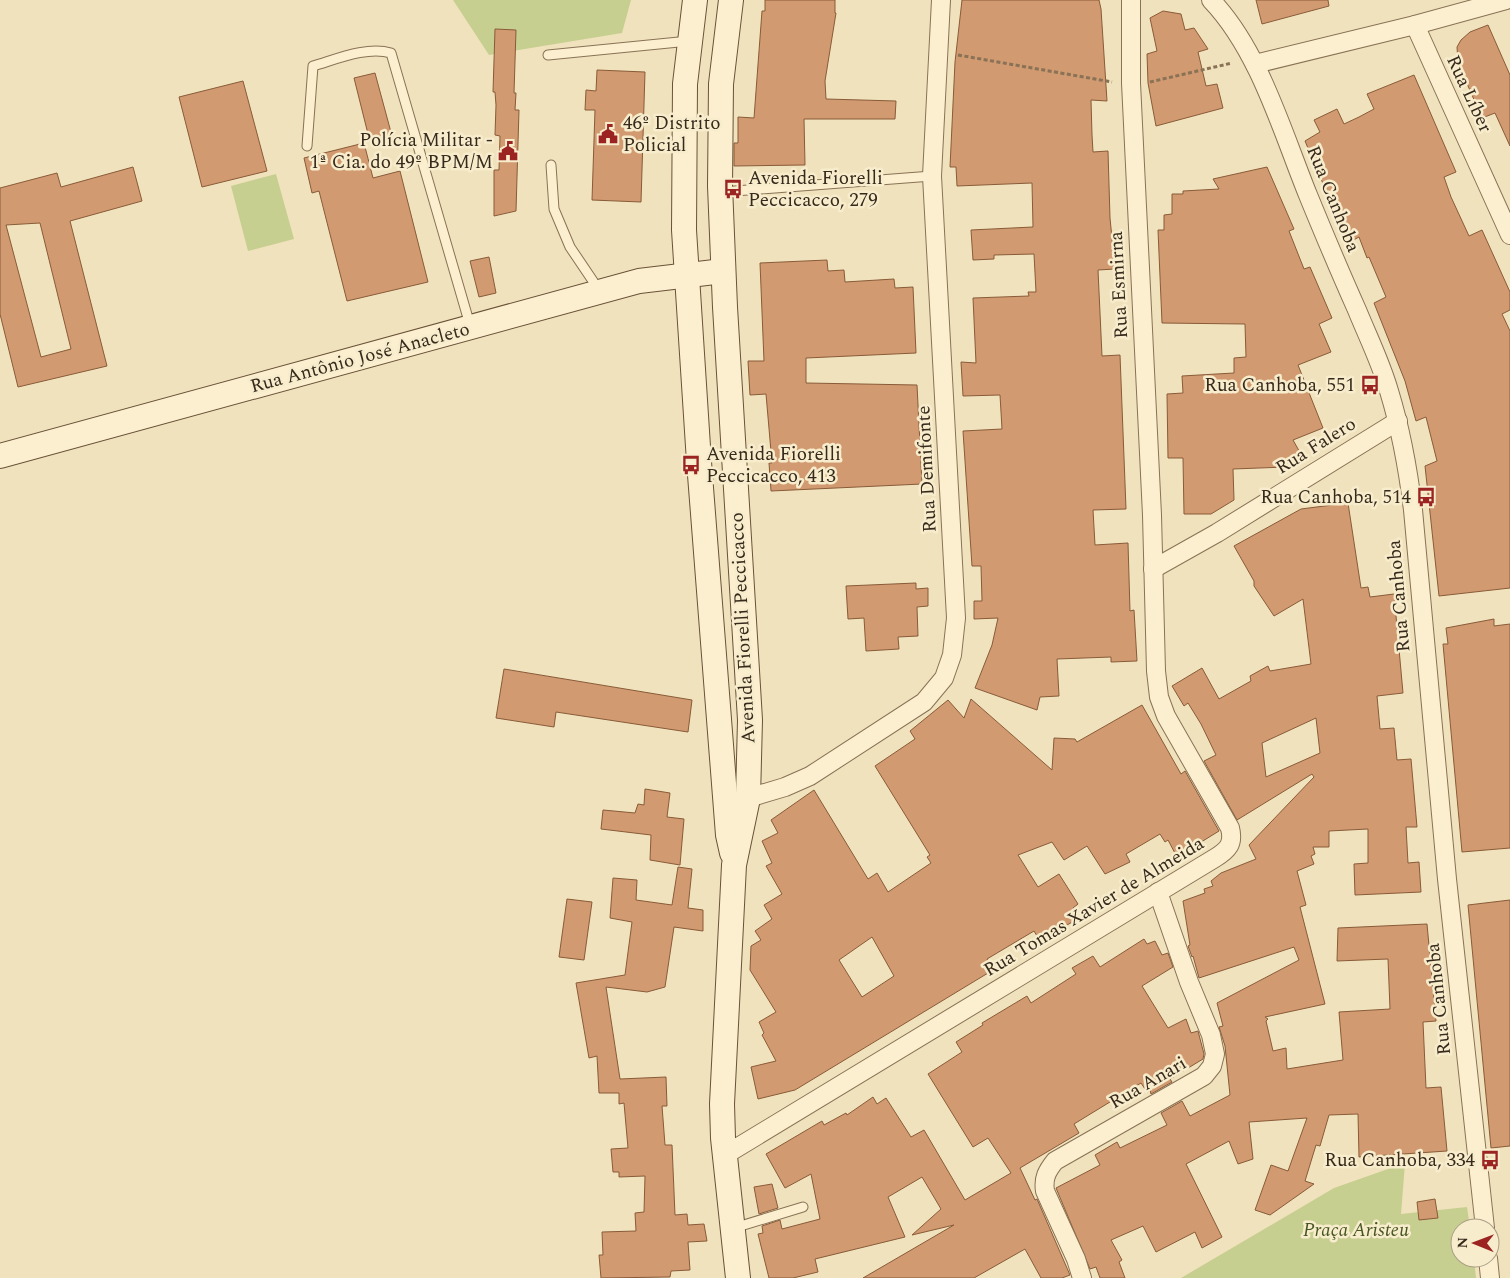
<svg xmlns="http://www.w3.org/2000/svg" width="1510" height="1278" font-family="Spectral,serif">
  <rect width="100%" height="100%" fill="#f0e2bc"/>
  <!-- green -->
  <g fill="#c6cf90">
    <polygon points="453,0 631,0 622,33 489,55"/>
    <polygon points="276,174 294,239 248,251 231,186"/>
    <polygon points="1405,1163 1401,1214 1467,1207 1470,1228 1460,1228 1460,1258 1474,1258 1476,1278 1181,1278 1334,1188"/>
  </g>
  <!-- building -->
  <g fill="#d19a70" stroke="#895b39" fill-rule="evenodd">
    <polygon points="765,0 835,0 835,13 836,13 825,81 826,99 896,101 895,119 804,119 805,165 734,166 734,143 738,143 738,117 754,118 762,11 765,11"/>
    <polygon points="962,0 1099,0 1101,9 1107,101 1091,100 1092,135 1093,152 1108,151 1110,218 1115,269 1098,270 1102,356 1120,355 1126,509 1093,510 1095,545 1128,543 1130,611 1134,610 1137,661 1111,662 1111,657 1057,659 1059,696 1040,697 1037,710 975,688 992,645 998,618 974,619 974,601 982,601 981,566 972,566 963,431 1002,429 1000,395 963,396 961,362 976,363 973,298 1029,296 1028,292 1036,292 1034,254 994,255 994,259 973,260 971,230 1033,227 1032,183 957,186 956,167 950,167 955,62"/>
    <polygon points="1256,0 1328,0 1329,6 1262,24"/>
    <polygon points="1163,11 1181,14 1185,30 1194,28 1208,49 1198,52 1206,86 1217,84 1223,108 1156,126 1148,83 1147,54 1157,51 1150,18"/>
    <polygon points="1488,25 1510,75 1510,146 1495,113 1482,118 1458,63 1457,47 1461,40 1470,32"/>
    <polygon points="495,29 516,30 514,93 516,93 515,110 519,110 516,211 494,216 494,170 499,170 500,136 495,135 496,105 495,92 493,92"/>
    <polygon points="597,70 645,72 641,202 592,200 595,110 585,110 586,90 596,91"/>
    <polygon points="375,73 392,136 370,142 354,78"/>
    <polygon points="1414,75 1456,172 1444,177 1451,197 1469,236 1482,230 1510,292 1510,310 1502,314 1510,331 1510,588 1439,596 1425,466 1437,461 1426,417 1416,421 1405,381 1374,303 1386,297 1369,257 1367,258 1359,237 1348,243 1305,141 1320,132 1314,120 1337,109 1344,124 1359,117 1374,109 1367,94"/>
    <polygon points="243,81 267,171 202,187 179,97"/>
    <polygon points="364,143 373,178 400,171 428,282 347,301 319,191 312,193 304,158"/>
    <path d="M133,167L142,201L70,221L107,366L18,387L0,314V188L57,173L61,187ZM40,223L71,349L41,357L6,225Z"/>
    <polygon points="1267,167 1294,229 1289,231 1304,269 1310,267 1332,318 1319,324 1331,352 1298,365 1323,428 1293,440 1302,456 1286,467 1233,469 1234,500 1211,514 1184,514 1183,458 1168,458 1167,394 1183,393 1182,376 1234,373 1234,358 1246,357 1245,324 1162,323 1158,230 1164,230 1164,215 1172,214 1172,194 1183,194 1183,191 1219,189 1213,179"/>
    <polygon points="489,257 496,293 479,297 470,261"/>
    <polygon points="827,260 828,271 844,270 845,282 894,279 895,288 913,287 916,353 806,358 806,383 917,385 922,484 771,491 769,463 772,463 766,394 750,395 748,361 764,361 760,263"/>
    <path d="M1348,503L1361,588L1368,587L1370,597L1394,594L1403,693L1377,696L1380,729L1394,728L1397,760L1411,759L1417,827H1406L1408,863L1419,862L1421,892L1355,895L1354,864L1368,863V829L1329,831V847H1313L1315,854L1311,856L1314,864L1297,871L1306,905L1300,907L1325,1004L1265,1017L1268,1019L1266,1021L1273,1051L1286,1048L1287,1069L1343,1060L1339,1012L1390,1009L1388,959L1337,961L1338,928L1427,924L1436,1021L1423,1022L1426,1088L1441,1087L1447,1151L1359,1157L1358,1114L1329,1115L1320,1146L1316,1145L1305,1181L1314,1184L1270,1215L1255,1210L1271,1165L1288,1171L1307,1118L1249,1122L1253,1159L1238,1164L1229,1141L1186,1164L1222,1237L1202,1248L1195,1232L1156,1252L1143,1226L1111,1240L1122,1260L1119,1262L1125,1278H1100L1096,1267L1090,1269L1056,1188L1100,1165L1095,1155L1117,1142L1120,1148L1167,1125L1161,1113L1182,1101L1190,1116L1230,1095L1225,1046L1219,1027L1223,1026L1217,1003L1299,960L1294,947L1199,978L1193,956L1192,957L1188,946L1190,945L1183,901L1205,893L1204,889L1213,886L1211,881L1221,873L1256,859L1249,845L1314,777L1312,774L1237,820L1204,761L1216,755L1201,724L1188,703L1184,706L1172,686L1202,668L1219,699L1251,681L1250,676L1268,666L1270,671L1311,664L1303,599L1274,616L1254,586V581L1234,546L1301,509ZM1316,718L1320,753L1266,777L1262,743Z"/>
    <polygon points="916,583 916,589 928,588 928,606 917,607 918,636 898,637 899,649 866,651 864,618 848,619 846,586"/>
    <polygon points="1494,619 1494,626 1510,624 1510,848 1462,852 1443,644 1448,644 1446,628"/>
    <polygon points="504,669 692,700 688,732 556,712 554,727 496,718"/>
    <path d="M971,699L1052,770L1054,738L1075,739L1077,742L1142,705L1181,774L1185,771L1219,831L1177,857L1168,840L1165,842L1160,834L1126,854L1130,862L1105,874L1087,846L1064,860L1052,842L1018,855L1038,887L1059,874L1078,904L1073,908L1079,918L1040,941L1034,931L987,959L993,970L795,1090L758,1099L751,1067L776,1061L762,1035L764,1033L759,1022L776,1012L750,970L751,946L761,940L755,931L772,919L764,905L782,894L766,866L772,863L762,841L778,833L771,820L814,790L868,879L877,873L888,892L931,863L927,857L930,855L875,766L915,739L910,731L948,700L964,718ZM872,937L894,976L862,997L839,960Z"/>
    <polygon points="645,789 670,793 667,817 684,819 680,865 650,860 651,835 601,829 603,810 635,813 638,804 644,805"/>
    <polygon points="678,867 692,869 688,908 703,910 703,931 674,927 665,987 647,992 606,987 620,1079 666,1077 667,1106 662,1106 665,1145 672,1145 675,1215 687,1214 688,1225 704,1224 707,1241 688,1242 690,1270 671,1271 670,1277 601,1278 599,1255 603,1255 602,1232 636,1231 635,1213 644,1212 645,1176 619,1177 619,1172 613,1172 611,1149 628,1148 624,1103 619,1104 619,1093 599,1093 597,1056 589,1058 576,983 625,975 632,922 610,918 613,878 637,880 636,900 672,905"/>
    <polygon points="567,899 592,902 584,960 559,957"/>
    <polygon points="1510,900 1510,1146 1491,1148 1468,905"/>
    <polygon points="1144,939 1147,944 1155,941 1162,955 1168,953 1173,967 1142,986 1168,1028 1186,1019 1191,1033 1198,1031 1204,1054 1203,1059 1170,1079 1172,1082 1151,1094 1150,1090 1147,1092 1141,1083 1074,1124 1079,1133 1020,1168 1035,1200 1037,1199 1070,1275 1062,1278 1041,1278 1025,1249 974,1278 863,1278 954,1225 912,1235 941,1209 922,1177 888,1197 905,1237 815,1259 818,1272 793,1278 769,1278 758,1234 763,1233 762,1226 780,1220 782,1229 820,1219 811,1174 785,1188 766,1154 822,1121 824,1125 846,1113 847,1115 873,1097 877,1104 886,1098 911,1137 924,1130 965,1200 1011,1173 988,1138 973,1147 928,1074 962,1052 956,1042 983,1025 982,1023 1027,996 1031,1003 1076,974 1072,968 1093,956 1100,967"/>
    <polygon points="772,1184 778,1208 759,1214 754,1187"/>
    <polygon points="1435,1199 1438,1218 1419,1220 1417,1202"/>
  </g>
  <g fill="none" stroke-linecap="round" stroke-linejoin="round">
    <defs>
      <g id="service">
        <polyline points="548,55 689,41"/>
        <path d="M307,146L313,66C337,59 367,46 391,53L470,325"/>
        <polyline points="551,165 554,209 570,247 599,290"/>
        <polyline points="722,192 932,176"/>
        <polyline points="734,1228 803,1207"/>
      </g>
      <g id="minor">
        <path d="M1211,0C1259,50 1282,131 1308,195C1324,234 1340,272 1357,310C1368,337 1381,363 1389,391C1401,430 1408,469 1413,510L1447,879L1485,1228"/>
        <polyline points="1415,25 1510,235"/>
        <polyline points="1255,64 1415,25 1506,0"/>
        <polyline points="1153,569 1217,533 1398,421"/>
        <polyline points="738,801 785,787 810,776 924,702 944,678 952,655 956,618 932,176 941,0"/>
        <path d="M725,1155L1215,858C1228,850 1234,844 1230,828L1166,716L1159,697L1156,671L1152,515L1131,83V0"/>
        <polyline points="1488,1258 1490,1278"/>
        <path d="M1082,1278L1076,1259L1045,1191C1043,1178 1047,1171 1055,1161L1204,1076L1212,1066L1215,1054L1211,1035L1189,982L1158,892"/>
      </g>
      <g id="secondary">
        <polyline points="695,0 685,84 684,230 699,462 728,835 732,853"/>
        <polyline points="731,0 721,84 720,186 725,307 750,720 748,798 734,865 722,1104 723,1138 738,1278"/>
        <polyline points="0,456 639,281 723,271"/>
      </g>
    </defs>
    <!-- service casing -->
    <use href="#service" stroke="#897255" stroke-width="11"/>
    <!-- minor casing -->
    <use href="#minor" stroke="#897255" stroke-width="20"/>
    <!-- secondary casing -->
    <use href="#secondary" stroke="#6a5238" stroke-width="26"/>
    <!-- path -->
    <g stroke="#897255" stroke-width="3" stroke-dasharray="4 2.5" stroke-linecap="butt">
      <polyline points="958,55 1112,82"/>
      <polyline points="1150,82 1232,63"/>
    </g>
    <!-- service -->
    <use href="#service" stroke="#fbefd0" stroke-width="9"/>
    <!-- minor -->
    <use href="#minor" stroke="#fbefd0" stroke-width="18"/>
    <!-- secondary -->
    <use href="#secondary" stroke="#fbefd0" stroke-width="24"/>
  </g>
  <!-- icons -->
  <defs>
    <symbol id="civic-bare" viewBox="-9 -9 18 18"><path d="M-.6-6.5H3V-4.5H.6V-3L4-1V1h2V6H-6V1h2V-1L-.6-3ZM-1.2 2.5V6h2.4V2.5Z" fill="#9b2321" stroke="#f7eccc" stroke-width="2.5" paint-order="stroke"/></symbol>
    <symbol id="bus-bare" viewBox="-9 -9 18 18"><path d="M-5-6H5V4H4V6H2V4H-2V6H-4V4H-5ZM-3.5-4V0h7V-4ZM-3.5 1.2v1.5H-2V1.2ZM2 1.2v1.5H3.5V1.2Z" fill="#9b2321" stroke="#f7eccc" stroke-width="2.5" paint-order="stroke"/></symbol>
  </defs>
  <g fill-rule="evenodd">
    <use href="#civic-bare" x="594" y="120" width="28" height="28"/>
    <use href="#civic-bare" x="494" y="137" width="28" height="28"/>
    <use href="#bus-bare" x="719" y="175" width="28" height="28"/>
    <use href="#bus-bare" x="1356" y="371" width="28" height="28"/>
    <use href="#bus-bare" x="677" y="451" width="28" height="28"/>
    <use href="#bus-bare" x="1412" y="483" width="28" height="28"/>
    <use href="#bus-bare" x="1476" y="1146" width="28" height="28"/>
  </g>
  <g text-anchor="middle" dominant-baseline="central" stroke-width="5" stroke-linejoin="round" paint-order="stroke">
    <!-- street labels -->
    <g font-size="19" fill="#37291b" stroke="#f7eccc">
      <text transform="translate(1469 94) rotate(65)">Rua Líber</text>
      <text transform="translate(1333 199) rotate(68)">Rua Canhoba</text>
      <text transform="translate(1119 285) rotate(-93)">Rua Esmirna</text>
      <text transform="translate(360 358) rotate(-15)">Rua Antônio José Anacleto</text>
      <text transform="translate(1316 446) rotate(-32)">Rua Falero</text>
      <text transform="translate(927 469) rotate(-93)">Rua Demifonte</text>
      <text transform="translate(1399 596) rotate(-95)">Rua Canhoba</text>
      <text transform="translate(743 628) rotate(-93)">Avenida Fiorelli Peccicacco</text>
      <text transform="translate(1094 907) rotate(-31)">Rua Tomas Xavier de Almeida</text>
      <text transform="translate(1439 999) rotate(-96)">Rua Canhoba</text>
      <text transform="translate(1148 1083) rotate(-30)">Rua Anari</text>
    </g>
    <!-- poi labels -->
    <g font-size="19" fill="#37291b" stroke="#f7eccc" text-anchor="end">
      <text x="623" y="123" text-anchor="start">46º Distrito<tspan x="623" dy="22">Policial</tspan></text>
      <text x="493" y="140">Polícia Militar -<tspan x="493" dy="22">1ª Cia. do 49º BPM/M</tspan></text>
      <text x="748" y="178" text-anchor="start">Avenida Fiorelli<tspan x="748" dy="22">Peccicacco, 279</tspan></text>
      <text x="1355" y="385">Rua Canhoba, 551</text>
      <text x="706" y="454" text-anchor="start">Avenida Fiorelli<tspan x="706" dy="22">Peccicacco, 413</tspan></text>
      <text x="1411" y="497">Rua Canhoba, 514</text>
      <text x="1475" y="1160">Rua Canhoba, 334</text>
    </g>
    <!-- park labels -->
    <g font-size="19" font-style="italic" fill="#465520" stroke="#f7eccc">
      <text x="1356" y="1230">Praça Aristeu</text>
    </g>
  </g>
  <!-- north arrow -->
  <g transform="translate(1475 1243) rotate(271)"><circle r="24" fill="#f7eccc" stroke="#aa9e85"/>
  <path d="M0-4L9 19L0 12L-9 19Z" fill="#9b2321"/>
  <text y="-8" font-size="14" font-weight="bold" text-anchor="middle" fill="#37291b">N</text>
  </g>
</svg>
